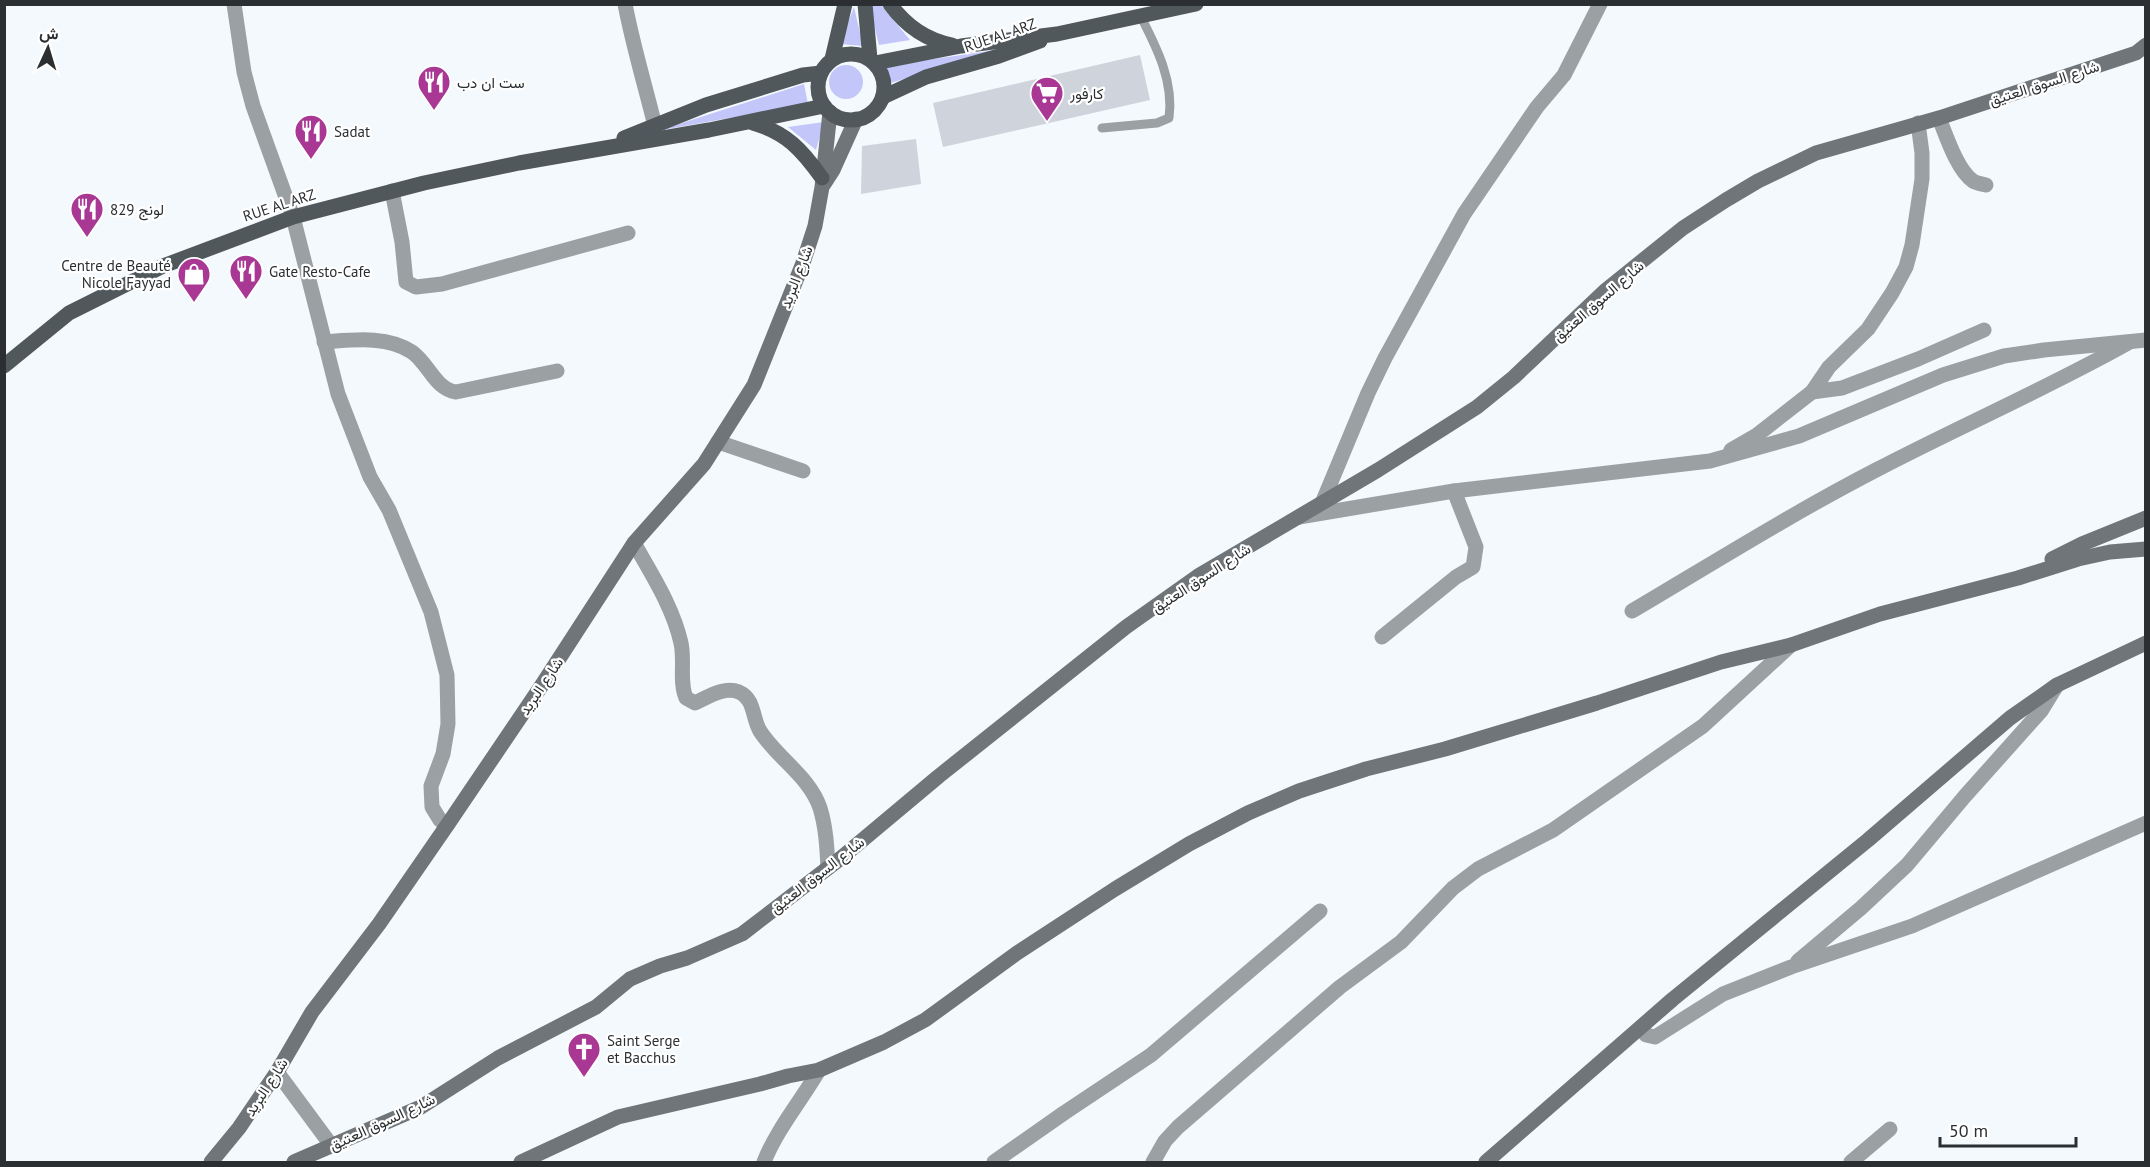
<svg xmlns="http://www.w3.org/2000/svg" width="2150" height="1167" font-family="'PT Sans',Vazirmatn,sans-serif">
  <rect width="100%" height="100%" fill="#f4f9fd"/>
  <!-- green -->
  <g fill="#c3c6f9">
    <polygon points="869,5 881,5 910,40 879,45"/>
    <polygon points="854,7 863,46 840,44"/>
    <polygon points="1010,48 887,84 885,66"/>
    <circle cx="846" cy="82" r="17"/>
    <polygon points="804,84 808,104 657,131"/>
    <polygon points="824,122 816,150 788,127"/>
  </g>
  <!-- building -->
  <g fill="#ced3dc">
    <polygon points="1140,55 1150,100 943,147 933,103"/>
    <polygon points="916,139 921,184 861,194 862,146"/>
  </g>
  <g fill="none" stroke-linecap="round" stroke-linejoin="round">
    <!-- lane -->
    <path stroke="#9ba0a2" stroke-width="9" d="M1102,128L1157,123L1169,118C1174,82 1157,48 1141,17"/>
    <!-- street -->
    <g stroke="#9ba0a2" stroke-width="15">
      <polyline points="234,4 244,72 253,106 293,217 338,394 370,477 389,510 431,612 447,675 448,724 443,754 431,786 432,807 440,820 448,824"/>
      <path d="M625,4C633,46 645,85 655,126"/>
      <path d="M1939,118C1946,135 1957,170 1973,181C1976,183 1982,184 1986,185"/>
      <polyline points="1918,123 1922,153 1922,179 1912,245 1906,267 1892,293 1868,329 1829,367 1812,392 1842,388 1918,359 1984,330"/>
      <polyline points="392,191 402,242 406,282 416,287 442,284 628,233"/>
      <path d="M324,342C352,340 387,335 412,352C429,364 435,389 456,392L557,371"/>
      <polyline points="718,442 803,471"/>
      <polyline points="1731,450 1757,435 1812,392"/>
      <polyline points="1323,501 1368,393 1385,358 1464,214 1537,107 1564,75 1600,4"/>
      <polyline points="1299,517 1454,491 1710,461 1799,436 1943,375 2004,356 2044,350 2146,340"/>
      <path d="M634,543C652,575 673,607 681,643C685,661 679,682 686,698L695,703C708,697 724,686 739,692C755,699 752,718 760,731C777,758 810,777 820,808C826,827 827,848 828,868"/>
      <path d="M1632,611C1713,563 1793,513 1876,470C1960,426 2046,389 2128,343"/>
      <polyline points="1382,637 1456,577 1473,567 1476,547 1454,491"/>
      <polyline points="1798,961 1861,908 1907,865 1965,796 2041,711 2057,685"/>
      <polyline points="1641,1027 1646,1035 1655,1037 1723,994 1791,967 1912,926 2146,823"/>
      <polyline points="277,1072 331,1145"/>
      <path d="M764,1162C777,1129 801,1101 819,1070"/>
      <polyline points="994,1162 1064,1113 1151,1055 1320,911"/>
      <polyline points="1153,1162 1165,1141 1178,1127 1340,987 1401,942 1453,888 1478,869 1553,830 1703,726 1791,645"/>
      <polyline points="1851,1162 1890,1129"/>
    </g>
    <!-- secondary -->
    <g stroke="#6f7578" stroke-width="15">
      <polyline points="824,184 833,170 856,119"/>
      <polyline points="2052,559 2082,544 2146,518"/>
      <polyline points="211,1162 239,1128 277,1072 312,1012 379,924 448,824 540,688 634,543 704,464 754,385 803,263 815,226 822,187 830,112"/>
      <polyline points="294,1162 421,1107 498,1058 596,1007 630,979 660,966 687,958 742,934 841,858 939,776 1126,627 1198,576 1378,470 1477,407 1514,377 1606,290 1683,228 1726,200 1758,181 1816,153 1939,118 2136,53 2146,45"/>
      <polyline points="521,1162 618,1117 760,1084 788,1076 819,1070 884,1042 925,1020 1017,953 1115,889 1189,844 1248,813 1299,791 1366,769 1445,749 1597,703 1721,662 1791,645 1880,614 2018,578 2078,559 2110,552 2146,549"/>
      <polyline points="1486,1162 1673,999 1868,840 2010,718 2057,685 2146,643"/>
    </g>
    <!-- primary -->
    <g stroke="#50585c" stroke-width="15">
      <polyline points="865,4 870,59"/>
      <path d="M890,4C906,26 926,40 952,45"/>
      <circle cx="851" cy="87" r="33"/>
      <polyline points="832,59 845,4"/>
      <polyline points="875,63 961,46 1057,34 1196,4"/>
      <polyline points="883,97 926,77 999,56 1040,41"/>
      <path d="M753,123C787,133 802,150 822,178"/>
      <polyline points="624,138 706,105 803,75 821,73"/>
      <polyline points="4,366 69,313 163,266 293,217 424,183 519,163 709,130 824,106"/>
    </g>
  </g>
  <!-- icons -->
  <defs>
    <symbol id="restaurant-pin" viewBox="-11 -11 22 30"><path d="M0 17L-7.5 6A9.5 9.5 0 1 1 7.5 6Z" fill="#a93894" stroke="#fff"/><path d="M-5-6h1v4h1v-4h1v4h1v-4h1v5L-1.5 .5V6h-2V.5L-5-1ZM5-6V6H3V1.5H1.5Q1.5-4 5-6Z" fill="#fff"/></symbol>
    <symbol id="supermarket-pin" viewBox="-11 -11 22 30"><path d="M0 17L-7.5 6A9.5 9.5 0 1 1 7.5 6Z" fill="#a93894" stroke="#fff"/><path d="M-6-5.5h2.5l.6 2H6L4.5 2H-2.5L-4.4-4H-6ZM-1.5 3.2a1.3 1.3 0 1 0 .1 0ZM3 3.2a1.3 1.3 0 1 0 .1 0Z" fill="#fff"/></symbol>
    <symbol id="shop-pin" viewBox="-11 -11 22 30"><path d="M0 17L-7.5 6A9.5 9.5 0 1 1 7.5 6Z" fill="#a93894" stroke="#fff"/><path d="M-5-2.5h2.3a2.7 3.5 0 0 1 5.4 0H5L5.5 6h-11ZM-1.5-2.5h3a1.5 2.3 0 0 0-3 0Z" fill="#fff"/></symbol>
    <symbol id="church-pin" viewBox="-11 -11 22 30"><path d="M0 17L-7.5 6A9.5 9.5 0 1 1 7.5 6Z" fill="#a93894" stroke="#fff"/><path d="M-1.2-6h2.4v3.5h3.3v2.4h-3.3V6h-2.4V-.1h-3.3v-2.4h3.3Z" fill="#fff"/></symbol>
  </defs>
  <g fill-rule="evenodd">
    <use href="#restaurant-pin" x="415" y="63" width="38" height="52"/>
    <use href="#supermarket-pin" x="1028" y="74" width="38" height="52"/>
    <use href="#restaurant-pin" x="292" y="112" width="38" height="52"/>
    <use href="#restaurant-pin" x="68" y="190" width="38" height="52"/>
    <use href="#restaurant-pin" x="227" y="252" width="38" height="52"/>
    <use href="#shop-pin" x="175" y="255" width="38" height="52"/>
    <use href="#church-pin" x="565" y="1030" width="38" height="52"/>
  </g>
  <g text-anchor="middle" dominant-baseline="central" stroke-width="4.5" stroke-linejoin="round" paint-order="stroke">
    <!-- street labels -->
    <g font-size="15" fill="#2b2f31" stroke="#fff">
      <text transform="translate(1000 35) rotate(-19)">RUE AL ARZ</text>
      <text transform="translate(2044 83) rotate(-18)">شارع السوق العتيق</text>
      <text transform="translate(279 205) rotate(-18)">RUE AL ARZ</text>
      <text transform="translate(796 277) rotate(-69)">شارع البريد</text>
      <text transform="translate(1598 301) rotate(-41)">شارع السوق العتيق</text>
      <text transform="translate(1201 578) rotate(-33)">شارع السوق العتيق</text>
      <text transform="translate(541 686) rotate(-56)">شارع البريد</text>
      <text transform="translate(817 875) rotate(-38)">شارع السوق العتيق</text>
      <text transform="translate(266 1087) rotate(-57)">شارع البريد</text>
      <text transform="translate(382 1122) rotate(-25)">شارع السوق العتيق</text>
    </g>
    <!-- poi labels -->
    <g font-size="15" fill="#2b2f31" stroke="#fff" text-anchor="start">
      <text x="457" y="82">ست ان دب</text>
      <text x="1070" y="93">كارفور</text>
      <text x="334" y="131">Sadat</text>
      <text x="110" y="209">لونج 829</text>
      <text x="171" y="265" text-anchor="end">Centre de Beauté<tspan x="171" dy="17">Nicole Fayyad</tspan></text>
      <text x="269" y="271">Gate Resto-Cafe</text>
      <text x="607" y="1040">Saint Serge<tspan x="607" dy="17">et Bacchus</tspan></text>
    </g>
  </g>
  <!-- border -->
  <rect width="2150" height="1167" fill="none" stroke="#2b2f31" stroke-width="12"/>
  <!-- north arrow -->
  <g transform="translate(48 48) rotate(4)" stroke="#ffffff" stroke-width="4.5" paint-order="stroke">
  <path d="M0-4.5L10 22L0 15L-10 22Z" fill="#2b2f31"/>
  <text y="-9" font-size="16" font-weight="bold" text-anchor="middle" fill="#2b2f31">ش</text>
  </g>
  <!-- scale -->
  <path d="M1940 1137v9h136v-9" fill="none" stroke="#2b2f31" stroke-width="3"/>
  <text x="1949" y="1137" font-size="18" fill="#2b2f31" stroke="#ffffff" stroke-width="4.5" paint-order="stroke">50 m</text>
</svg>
